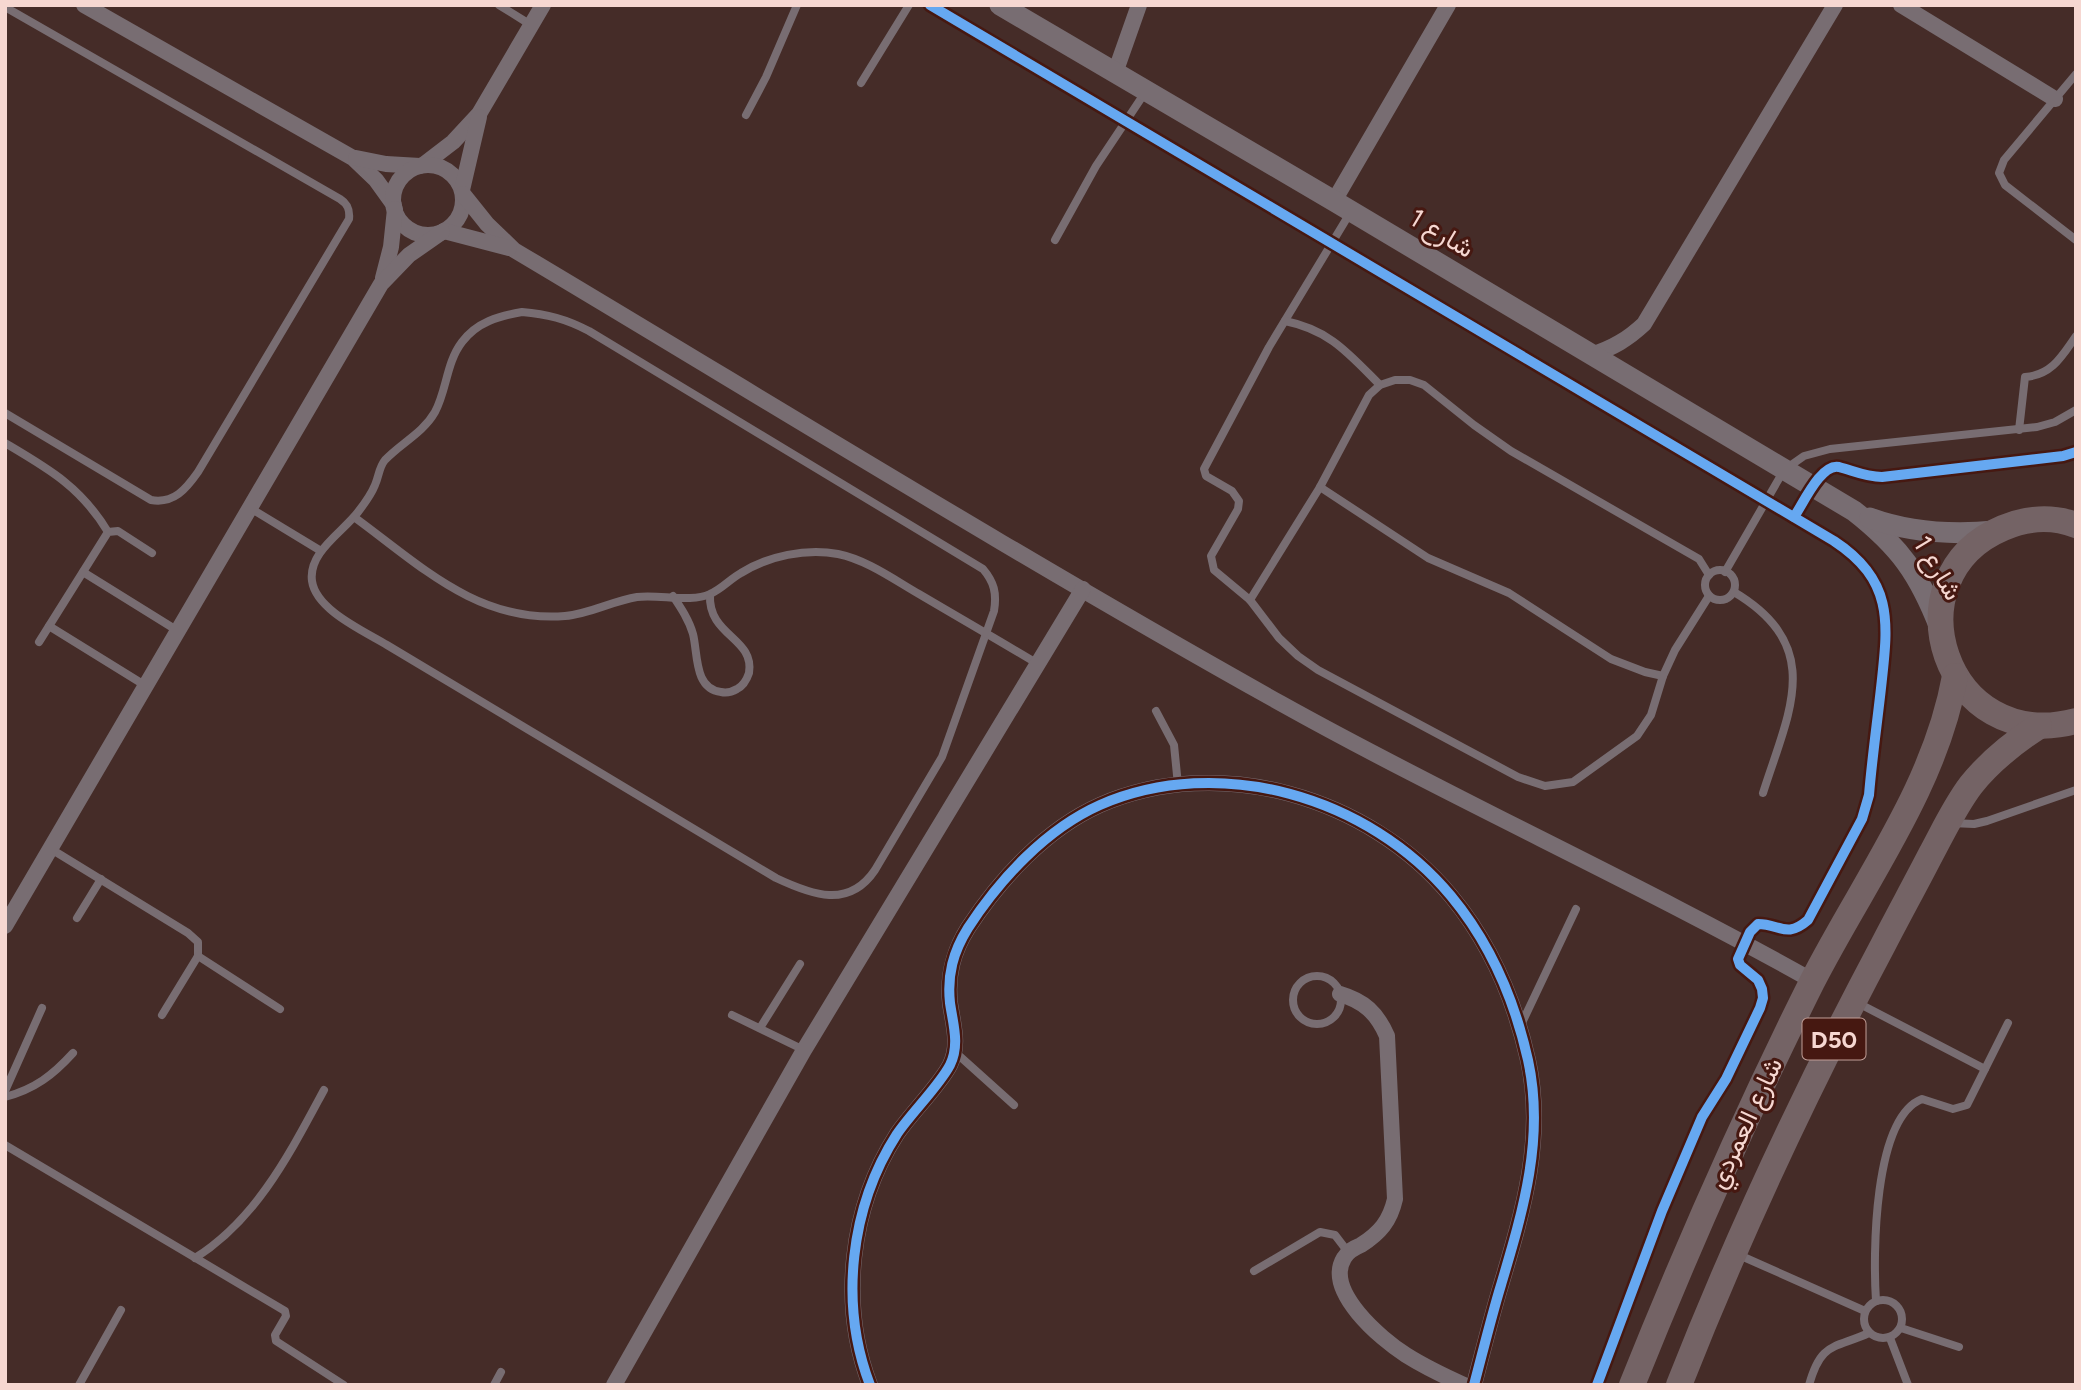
<svg xmlns="http://www.w3.org/2000/svg" width="2081" height="1390" font-family="Figtree,Vazirmatn,sans-serif">
  <rect width="100%" height="100%" fill="#452c28"/>
  <g fill="none" stroke-linecap="round" stroke-linejoin="round">
    <!-- service -->
    <g stroke="#786d72" stroke-width="8">
      <polyline points="499,5 531,25"/>
      <path d="M5,7L340,199C348,204 350,210 349,219L198,472C186,489 174,504 151,500L5,413"/>
      <polyline points="2076,74 2004,160 1999,173 2005,185 2076,240"/>
      <polyline points="861,83 909,5"/>
      <polyline points="746,115 766,77 797,5"/>
      <polyline points="1350,213 1269,347 1204,469 1206,476 1232,491 1239,501 1238,509 1211,556 1214,570 1250,600 1279,638 1298,656 1318,670 1518,777 1545,786 1573,782 1637,736 1651,715 1663,676 1675,650 1709,596"/>
      <polyline points="1055,240 1096,166 1146,91"/>
      <path d="M522,312C547,314 566,319 589,331L983,569C994,582 997,593 994,611L942,757L875,870C849,909 812,895 776,878L387,645C364,631 316,610 312,581C308,552 343,532 358,512C365,503 371,495 375,485C379,476 379,467 385,460C401,443 423,433 435,412C447,390 446,363 462,342C477,322 499,316 522,312Z"/>
      <path d="M1285,321C1330,330 1349,354 1380,385"/>
      <path d="M2019,430L2025,377C2052,375 2062,356 2076,336"/>
      <path d="M5,443C49,469 81,487 108,532"/>
      <polyline points="1320,487 1428,558 1509,593 1611,659 1645,672 1663,676"/>
      <polyline points="250,508 321,551"/>
      <path d="M354,517C420,565 477,623 565,616C590,614 612,601 637,597C659,594 691,603 710,594C722,589 730,579 741,573C768,556 806,548 838,554C867,560 893,579 919,594C958,617 998,640 1038,664"/>
      <circle cx="1720" cy="585" r="15"/>
      <polyline points="83,572 178,631"/>
      <polyline points="1725,572 1784,470 1804,456 1830,449 2037,427 2055,422 2076,410"/>
      <path d="M1734,592C1826,647 1789,711 1763,793"/>
      <path d="M673,596C681,608 689,620 693,634C698,654 694,689 721,692C726,693 732,692 737,689C743,686 747,679 749,673C755,638 708,636 710,595"/>
      <polyline points="1250,600 1320,487 1369,395 1380,385 1395,380 1410,380 1424,385 1474,425 1511,451 1699,559 1709,575"/>
      <polyline points="49,626 146,686"/>
      <polyline points="39,642 108,532 118,531 152,553"/>
      <polyline points="1156,711 1174,745 1178,785"/>
      <polyline points="1951,823 1974,824 1987,821 2076,790"/>
      <polyline points="51,849 188,933 198,942 198,956 162,1015"/>
      <polyline points="77,918 101,879"/>
      <polyline points="198,956 280,1009"/>
      <circle cx="1317" cy="1000" r="24"/>
      <polyline points="1856,1002 1985,1069"/>
      <polyline points="732,1015 804,1050"/>
      <polyline points="1520,1027 1576,909"/>
      <polyline points="760,1028 800,964"/>
      <polyline points="955,1052 1014,1105"/>
      <polyline points="5,1091 42,1008"/>
      <path d="M5,1097C35,1089 53,1075 73,1053"/>
      <polyline points="5,1145 285,1311 286,1316 275,1335 276,1341 344,1385"/>
      <polyline points="1739,1255 1865,1311"/>
      <path d="M195,1258C257,1219 290,1153 324,1090"/>
      <polyline points="1254,1271 1320,1232 1335,1235 1348,1252"/>
      <circle cx="1883" cy="1319" r="19"/>
      <path d="M1876,1301C1873,1256 1873,1118 1922,1099L1953,1109L1967,1105L2008,1023"/>
      <polyline points="1901,1328 1959,1347"/>
      <polyline points="1890,1338 1908,1385"/>
      <polyline points="79,1385 121,1310"/>
      <polyline points="494,1385 501,1372"/>
      <path d="M1809,1385C1821,1342 1833,1349 1869,1333"/>
    </g>
    <!-- minor -->
    <g stroke="#786d72" stroke-width="16">
      <polyline points="84,5 353,158 376,180 394,205"/>
      <polyline points="1901,5 2055,99"/>
      <polyline points="1115,73 1139,5"/>
      <polyline points="356,158 386,164 420,166"/>
      <polyline points="423,165 453,142 479,114 543,5"/>
      <circle cx="428" cy="200" r="35"/>
      <polyline points="462,190 479,117"/>
      <path d="M463,194L487,224L514,250C769,402 1022,559 1282,704C1456,801 1639,883 1813,981"/>
      <polyline points="1334,201 1448,5"/>
      <polyline points="444,231 509,248"/>
      <polyline points="383,278 391,247 395,209"/>
      <path d="M1591,355C1613,348 1628,339 1644,324L1835,5"/>
      <polyline points="5,926 381,284 409,255 442,232"/>
      <path d="M1340,994C1364,1001 1377,1013 1387,1036L1395,1199C1390,1221 1380,1233 1361,1245C1354,1248 1348,1251 1344,1258C1324,1291 1381,1339 1406,1355C1425,1367 1444,1376 1464,1385"/>
      <polyline points="614,1385 804,1050 1083,589"/>
      <path d="M870,1385C839,1304 850,1207 897,1134C912,1112 939,1086 950,1065C960,1045 953,1024 950,1003C947,975 953,952 968,928C1000,879 1046,829 1100,805C1220,753 1369,797 1451,896C1490,943 1515,1002 1528,1060C1545,1138 1523,1211 1501,1285C1491,1318 1483,1351 1474,1385"/>
    </g>
    <!-- tertiary -->
    <g stroke="#786d72" stroke-width="21">
      <path d="M1000,5L1334,201L1854,511C1900,547 1919,574 1940,628"/>
      <path d="M1870,518C1911,533 1952,535 1995,531"/>
    </g>
    <!-- primary -->
    <g stroke="#746365" stroke-width="26">
      <path d="M2076,525C2052,516 2026,518 2003,528C1887,577 1945,756 2076,721"/>
      <path d="M1632,1385C1687,1248 1746,1114 1812,982C1863,882 1935,788 1955,676"/>
      <path d="M1679,1385C1738,1235 1806,1090 1882,947C1898,916 1915,885 1931,854C1944,830 1955,806 1971,785C1990,761 2013,743 2039,726"/>
    </g>
    <defs>
      <g id="cycleway">
        <path d="M930,5L1834,541C1895,581 1888,624 1881,688C1877,724 1872,759 1869,795L1862,819L1808,920C1786,939 1780,924 1758,924L1750,932L1738,959L1740,965L1758,980L1762,989L1763,998L1760,1008L1726,1079L1702,1117L1662,1211L1597,1385"/>
        <path d="M1794,517C1803,504 1821,463 1839,467C1854,471 1866,477 1882,477L2063,456L2076,452"/>
        <path d="M870,1385C839,1304 850,1207 897,1134C912,1112 939,1086 950,1065C960,1045 953,1024 950,1003C947,975 953,952 968,928C1000,879 1046,829 1100,805C1220,753 1369,797 1451,896C1490,943 1515,1002 1528,1060C1545,1138 1523,1211 1501,1285C1491,1318 1483,1351 1474,1385"/>
      </g>
    </defs>
    <!-- cycleway casing -->
    <use href="#cycleway" stroke="#461811" stroke-width="15"/>
    <!-- cycleway -->
    <use href="#cycleway" stroke="#66a8f1" stroke-width="10"/>
  </g>
  <g text-anchor="middle" dominant-baseline="central" stroke-width="6" stroke-linejoin="round" paint-order="stroke">
    <!-- shield labels -->
    <rect fill="#461811" stroke="#c19e97" stroke-width="2" x="1802.5" y="1018.5" width="63" height="41" rx="5"/>
    <g font-size="24" font-weight="bold" fill="#f6d7d1">
      <text x="1834" y="1039">D50</text>
    </g>
    <!-- street labels -->
    <g font-size="26" fill="#f6d7d1" stroke="#461811">
      <text transform="translate(1442 233) rotate(31)">شارع 1</text>
      <text transform="translate(1938 568) rotate(59)">شارع 1</text>
      <text transform="translate(1745 1123) rotate(-65)">شارع العمردي</text>
    </g>
  </g>
  <!-- border -->
  <rect width="2081" height="1390" fill="none" stroke="#f6d7d1" stroke-width="14"/>
</svg>
